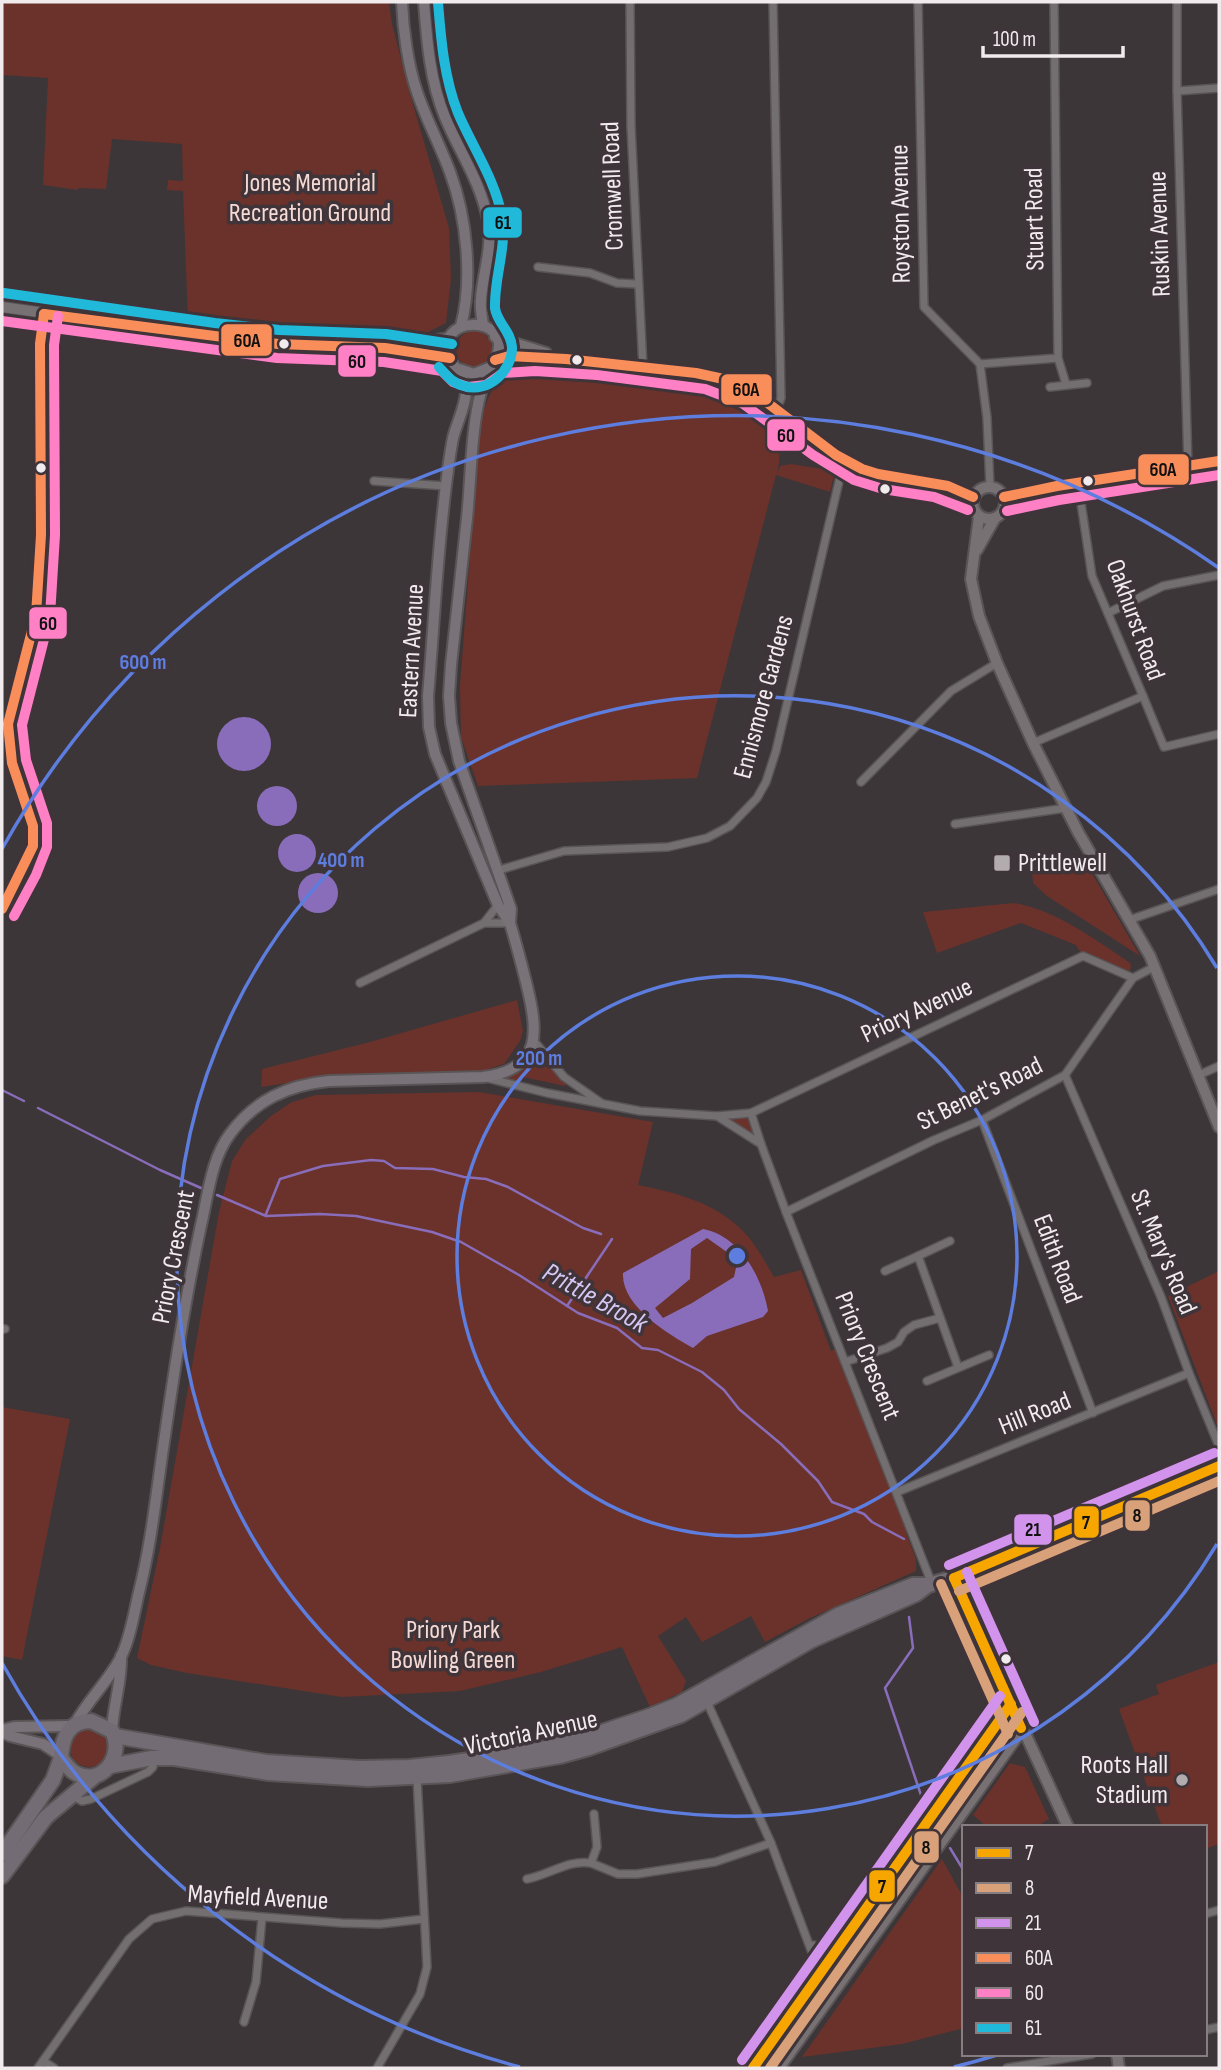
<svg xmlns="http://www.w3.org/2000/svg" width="1221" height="2070" font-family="'Sofia Sans Condensed',sans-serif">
  <rect width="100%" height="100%" fill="#3c3639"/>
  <!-- green -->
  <g fill="#6a322a">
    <polygon points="2,2 389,2 392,24 410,94 449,228 451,279 446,323 426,333 405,335 188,321 183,191 167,190 168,180 183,181 182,144 112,139 106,189 78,188 78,190 43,185 48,78 2,75"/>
    <circle cx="474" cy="349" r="18"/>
    <path d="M520,367C554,370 588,372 622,375C681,380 797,385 777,474L780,466L791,464L835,471L830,492L776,475L697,778L478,786L461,737L460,686L480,422C489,397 493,375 520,367Z"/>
    <polygon points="1086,863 1140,956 1047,896 1033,883 1032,871"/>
    <path d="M1014,903C1055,910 1093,938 1127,961L1131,964L1130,971L1126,972L1083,956L1076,945L1021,923L937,953L923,912Z"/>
    <polygon points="517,1000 523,1031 520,1041 504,1064 482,1071 328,1077 261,1087 262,1069 370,1042"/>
    <polygon points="536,1050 566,1084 565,1086 523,1077 521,1084 500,1081 522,1069"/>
    <path d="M479,1092L653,1122L638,1185C677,1193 714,1202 743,1231C756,1244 765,1262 774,1277L801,1270L831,1351L836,1349L909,1534L906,1533L916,1559V1571L808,1619L765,1642L751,1616L702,1642L686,1617L658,1636L686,1681L682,1692L650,1707L622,1647L541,1672L460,1691L342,1697L187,1673L151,1665L137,1658L160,1548L219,1212L232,1161L246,1139L271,1116L292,1102L316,1095Z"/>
    <polygon points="751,1113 761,1144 717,1116"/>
    <polygon points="1219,1271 1219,1430 1168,1296"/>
    <polygon points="2,1407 70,1419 22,1660 2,1656"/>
    <polygon points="1219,1662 1219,1844 1205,1849 1205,1827 1162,1827 1119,1709 1159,1694 1156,1685"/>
    <polygon points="1003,1718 1009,1723 1009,1730 774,2068 757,2068"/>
    <circle cx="89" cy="1748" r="19"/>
    <polygon points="1010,1763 1025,1767 1049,1819 1035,1827 987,1827 973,1815"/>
    <polygon points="942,1859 964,1899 964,2028 902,2044 802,2057"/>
  </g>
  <!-- water -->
  <g fill="#896dba" fill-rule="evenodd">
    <circle cx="244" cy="744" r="27"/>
    <circle cx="277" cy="806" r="20"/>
    <circle cx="297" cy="853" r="19"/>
    <circle cx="318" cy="893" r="20"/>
    <path d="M703,1229C740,1236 762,1277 768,1311L763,1317L707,1336L693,1348C668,1334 621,1306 623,1273ZM707,1238L731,1255L737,1263L734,1277L692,1303L663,1318L655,1308L690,1279L691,1249Z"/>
  </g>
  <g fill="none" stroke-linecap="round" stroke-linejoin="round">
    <!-- stream -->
    <g stroke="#896dba" stroke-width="2.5">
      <polyline points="2,1090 24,1101"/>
      <polyline points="38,1108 160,1170 201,1188"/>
      <polyline points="217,1195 266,1216 320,1214 356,1216 432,1232 461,1242 519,1275 578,1313 617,1328 642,1348 658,1350 702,1372 724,1390 739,1409 781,1444 818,1481 832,1502 864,1514 872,1522 904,1539"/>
      <polyline points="266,1214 280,1179 323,1166 371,1160 384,1161 395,1168 433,1169 464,1177 486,1179 508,1187 583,1228 601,1234"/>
      <polyline points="567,1306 612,1239"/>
      <polyline points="909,1617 913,1648 885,1688 925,1807"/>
      <polyline points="950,1848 964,1871"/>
    </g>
    <defs>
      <g id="street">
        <polyline points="630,2 631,126 643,368"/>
        <polyline points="773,2 781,398 777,409"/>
        <polyline points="918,2 924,307 980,364 987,418 990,487"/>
        <polyline points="1177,2 1177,91 1188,466"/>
        <polyline points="1177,91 1219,88"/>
        <polyline points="538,267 590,273 617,283 637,284"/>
        <polyline points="1058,358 1066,384"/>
        <polyline points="980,364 1058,358 1054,2"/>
        <polyline points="1050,387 1087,383"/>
        <polyline points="374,481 446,486"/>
        <polyline points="1108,613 1163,586 1219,575"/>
        <polyline points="1143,696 1164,747 1219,734"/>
        <polyline points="1033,743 1143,696 1092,576 1078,483"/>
        <polyline points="861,782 951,691 997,663"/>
        <polyline points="955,824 1066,808"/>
        <polyline points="499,870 564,851 668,847 707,838 730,826 757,798 766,782 776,751 844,460"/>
        <polyline points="2,909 24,868 33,846 33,826 22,798 12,763 8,724 36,615 41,535 40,344 44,314"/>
        <polyline points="1129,920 1219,889"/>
        <polyline points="484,923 510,923"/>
        <polyline points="360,983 484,923 498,905"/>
        <polyline points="534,1041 564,1077 600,1102"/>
        <polyline points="1065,1075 1161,1297 1189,1373 1219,1446"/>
        <polyline points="1199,1075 1219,1066"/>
        <polyline points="487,1078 547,1093 640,1111 717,1116 761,1144 786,1212 932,1584"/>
        <polyline points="751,1113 761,1144"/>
        <polyline points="717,1116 751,1113 1083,956 1133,978"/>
        <polyline points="982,1120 1093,1413"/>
        <polyline points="786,1212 934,1140 982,1120 1065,1075 1133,978 1154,967"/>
        <polyline points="918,1256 950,1241"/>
        <polyline points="885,1271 918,1256 958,1367"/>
        <polyline points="2,1329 5,1329"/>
        <polyline points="845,1362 887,1348 898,1342 904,1332 914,1325 940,1318"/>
        <polyline points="927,1381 989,1355"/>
        <polyline points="897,1492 1189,1373"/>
        <polyline points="707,1702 771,1843 820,1974"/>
        <polyline points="71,1795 82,1801 91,1799 148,1772 153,1767 152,1758"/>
        <polyline points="591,1863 618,1874 637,1874 715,1862 771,1843"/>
        <path d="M527,1879C549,1875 569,1859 591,1863L597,1847L594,1814"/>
        <polyline points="1205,1914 1219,1910"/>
        <polyline points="810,1945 838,1947"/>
        <polyline points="244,2022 256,1982 262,1918"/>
        <polyline points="1205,2030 1219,2027"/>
        <polyline points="43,2061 54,2068"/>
        <polyline points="38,2068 129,1939 152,1919 186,1911 342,1923 380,1924 424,1919"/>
        <polyline points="377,2068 420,1994 427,1967 417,1778"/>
        <polyline points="1007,2068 1092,2054"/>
      </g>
      <g id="secondary">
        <polyline points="2,307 213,337 278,344 385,348 450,358"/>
        <polyline points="495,337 546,353"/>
        <polyline points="394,347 450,338"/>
        <polyline points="495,360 509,356 566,359 696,373 728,380 757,395 836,455 862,469 878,474 948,486 973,497"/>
        <circle cx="989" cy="503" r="16"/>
        <polyline points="1004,497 1057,486 1219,461"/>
        <polyline points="979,517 971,579 979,616 997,663 1033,743 1078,832 1150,956 1219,1127"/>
        <polyline points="977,550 995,518"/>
        <polyline points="954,1578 1068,1827"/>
        <polyline points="1117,2054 1119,2068"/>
        <polyline points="753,2068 1011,1704"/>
        <polyline points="779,2068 1022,1730"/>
      </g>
      <g id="primary">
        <path d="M402,2C403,29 408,66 417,92C426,119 440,145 450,172C467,218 473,280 461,326"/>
        <path d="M424,2C427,41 430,81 445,117C460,153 480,180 488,220C493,248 483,272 481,299C480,308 482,317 483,325"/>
        <polyline points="459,369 474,374 489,368"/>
        <path d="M75,1724C87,1701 107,1683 120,1659C130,1640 134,1613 139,1592C152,1541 157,1487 165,1435C175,1365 186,1294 201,1225C208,1196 211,1159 230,1134C255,1100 288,1085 329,1081L483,1077C544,1069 538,1031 526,982C521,962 516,943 510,923L511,909L459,761L451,723L449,696L451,665C456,616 462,567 467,518C471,480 471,428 481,392C484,379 491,370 496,358C516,313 429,314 451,360C456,372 466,377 466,392C465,408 457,422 453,438C450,453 448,469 446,485C437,555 434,626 428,696L429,727L435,754L498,905L510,923"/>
        <polyline points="2,1730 14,1727 71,1726"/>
        <path d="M112,1731C113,1705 122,1682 121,1656"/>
        <polyline points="2,1732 10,1736 43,1744 61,1756"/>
      </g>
      <g id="highway">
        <path d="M91,1721L112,1731C124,1754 104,1786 77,1774C70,1771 66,1764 61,1758C62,1738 68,1721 91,1721Z"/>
        <polyline points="115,1736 266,1762 360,1768 410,1767 449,1763 538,1750 587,1737 647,1717 677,1705 838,1615 913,1585 928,1585 954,1578 1219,1466"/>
        <polyline points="110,1766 152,1758 174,1758 269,1773 368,1779 450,1775 560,1756 589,1748 681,1715 812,1640 916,1594 928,1585"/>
        <polyline points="2,1854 53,1780 61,1758"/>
        <polyline points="2,1876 46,1817 95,1776"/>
      </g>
    </defs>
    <!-- street casing -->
    <use href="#street" stroke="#595456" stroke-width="10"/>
    <!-- secondary casing -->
    <use href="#secondary" stroke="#595456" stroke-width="14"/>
    <!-- primary casing -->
    <use href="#primary" stroke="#595456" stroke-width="14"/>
    <!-- highway casing -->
    <use href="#highway" stroke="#595456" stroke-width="18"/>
    <!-- street -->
    <use href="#street" stroke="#736f71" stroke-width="7"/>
    <!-- secondary -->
    <use href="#secondary" stroke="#777174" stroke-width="10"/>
    <!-- primary -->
    <use href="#primary" stroke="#7a7279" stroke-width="10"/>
    <!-- highway -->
    <use href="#highway" stroke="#746c74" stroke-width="14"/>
    <defs>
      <g id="bus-1">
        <polyline points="954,1578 1219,1466"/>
        <polyline points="954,1578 1021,1728"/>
        <polyline points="753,2068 1011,1704"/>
      </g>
      <g id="bus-2">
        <polyline points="941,1584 1008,1734"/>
        <polyline points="959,1591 1219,1481"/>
        <polyline points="770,2068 1022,1712"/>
      </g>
      <g id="bus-3">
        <polyline points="949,1565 1214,1453"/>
        <polyline points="967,1572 1034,1722"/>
        <polyline points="742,2060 1000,1696"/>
      </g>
      <g id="bus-4">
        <polyline points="44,314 278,344 385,348 450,358"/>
        <polyline points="495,360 509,356 566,359 696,373 728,380 757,395 836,455 862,469 878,474 948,486 973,497"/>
        <polyline points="1004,497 1057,486 1219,461"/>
        <polyline points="2,909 33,846 33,826 12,763 8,724 36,615 41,535 40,344 44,314"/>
      </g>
      <g id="bus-5">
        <polyline points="2,321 277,358 384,362 442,371 453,382 468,387 486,385 503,373 535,371 597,375 705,389 742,403 813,455 854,480 883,489 934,497 968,510"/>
        <polyline points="1007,511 1059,500 1219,475"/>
        <polyline points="14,916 36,875 47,847 47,823 26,760 22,725 50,616 55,535 54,345 58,316"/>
      </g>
      <g id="bus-6">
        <path d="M438,2C441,39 444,78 458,113C473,148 495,179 502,217C507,248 494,277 495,308C497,323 511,331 512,347C513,370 488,394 464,386C452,383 447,376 439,367"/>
        <polyline points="4,293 215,323 279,330 386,334 452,344"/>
      </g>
    </defs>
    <!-- bus-1 casing -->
    <use href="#bus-1" stroke="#3e3439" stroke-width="16"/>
    <!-- bus-2 casing -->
    <use href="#bus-2" stroke="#3e3439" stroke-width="16"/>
    <!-- bus-3 casing -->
    <use href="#bus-3" stroke="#3e3439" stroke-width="16"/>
    <!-- bus-4 casing -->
    <use href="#bus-4" stroke="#3e3439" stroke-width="16"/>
    <!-- bus-5 casing -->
    <use href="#bus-5" stroke="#3e3439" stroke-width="16"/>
    <!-- bus-6 casing -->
    <use href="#bus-6" stroke="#3e3439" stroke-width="16"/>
    <!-- bus-1 -->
    <use href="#bus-1" stroke="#f7a600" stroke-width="10"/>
    <!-- bus-2 -->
    <use href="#bus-2" stroke="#d9a179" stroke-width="10"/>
    <!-- bus-3 -->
    <use href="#bus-3" stroke="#d193ec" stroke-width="10"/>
    <!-- bus-4 -->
    <use href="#bus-4" stroke="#fa8e5a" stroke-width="10"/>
    <!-- bus-5 -->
    <use href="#bus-5" stroke="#ff80c5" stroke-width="10"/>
    <!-- bus-6 -->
    <use href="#bus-6" stroke="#20b9da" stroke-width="10"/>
  </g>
  <!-- distance rings -->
  <g fill="none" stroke="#5d7ddf" stroke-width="3.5">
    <circle cx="737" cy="1256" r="280"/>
    <path d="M1217 1544A560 560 0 1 1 1217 968"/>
    <path d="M997 2055A840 840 0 0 1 954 2067M520 2067A840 840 0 0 1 2 1663M2 849A840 840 0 0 1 1219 568"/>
  </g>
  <!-- markers -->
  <g fill="#f1ebee" stroke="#3e3439" stroke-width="2.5">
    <circle cx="284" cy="344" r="6"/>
    <circle cx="577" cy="360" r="6"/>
    <circle cx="41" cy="468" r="6"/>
    <circle cx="1088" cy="481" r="6"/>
    <circle cx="885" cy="489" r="6"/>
    <circle cx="1006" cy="1659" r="6"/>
  </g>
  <g fill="#b2acaf" stroke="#3e3439" stroke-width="2.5">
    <rect x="993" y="854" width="18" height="18" rx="3.5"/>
    <circle cx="1182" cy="1780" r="7"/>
  </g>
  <g text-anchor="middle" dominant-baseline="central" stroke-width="7" stroke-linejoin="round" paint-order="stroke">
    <!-- park labels -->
    <g font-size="26" fill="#f5d9d4" stroke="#3e3439">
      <text x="310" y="183">Jones Memorial<tspan x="310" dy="30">Recreation Ground</tspan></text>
      <text x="453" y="1630">Priory Park<tspan x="453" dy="30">Bowling Green</tspan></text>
    </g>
    <!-- street labels -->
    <g font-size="26" fill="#f1ebee" stroke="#3e3439">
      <text transform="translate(613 186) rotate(-92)">Cromwell Road</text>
      <text transform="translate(901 214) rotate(-91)">Royston Avenue</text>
      <text transform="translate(1035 219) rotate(-91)">Stuart Road</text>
      <text transform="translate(1160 234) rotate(-92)">Ruskin Avenue</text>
      <text transform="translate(1135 620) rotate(70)">Oakhurst Road</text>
      <text transform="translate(412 651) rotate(-87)">Eastern Avenue</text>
      <text transform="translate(764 697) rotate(-75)">Ennismore Gardens</text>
      <text transform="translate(917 1011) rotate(-25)">Priory Avenue</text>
      <text transform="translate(980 1094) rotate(-26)">St Benet's Road</text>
      <text transform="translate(1163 1252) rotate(67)">St. Mary's Road</text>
      <text transform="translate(174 1257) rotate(-79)">Priory Crescent</text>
      <text transform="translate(1057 1259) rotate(69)">Edith Road</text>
      <text transform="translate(867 1356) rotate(68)">Priory Crescent</text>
      <text transform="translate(1035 1414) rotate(-22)">Hill Road</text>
      <text transform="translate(531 1733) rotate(-12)">Victoria Avenue</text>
      <text transform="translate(258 1898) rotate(3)">Mayfield Avenue</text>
    </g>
    <!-- poi labels -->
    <g font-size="26" fill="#f1ebee" stroke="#3e3439" text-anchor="start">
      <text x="1018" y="863">Prittlewell</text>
      <text x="1168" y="1765" text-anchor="end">Roots Hall<tspan x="1168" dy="30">Stadium</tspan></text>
    </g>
    <!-- water labels -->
    <g font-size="28" font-style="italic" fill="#d5c6f3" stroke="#3e3439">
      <text transform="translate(595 1298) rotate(29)">Prittle Brook</text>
    </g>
  </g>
  <circle cx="737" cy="1256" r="10" fill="#5d7ddf" stroke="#3e3439" stroke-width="3.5"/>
  <g font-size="21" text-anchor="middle" font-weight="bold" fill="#5d7ddf" stroke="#3e3439" stroke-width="7" stroke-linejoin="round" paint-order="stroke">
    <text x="143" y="669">600 m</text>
    <text x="341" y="867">400 m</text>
    <text x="539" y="1065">200 m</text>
  </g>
  <g stroke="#3e3439" stroke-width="2.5">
    <rect x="482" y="206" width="41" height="33" rx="7" fill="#20b9da"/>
    <rect x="220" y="323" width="53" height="34" rx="7" fill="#fa8e5a"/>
    <rect x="337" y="344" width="40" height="34" rx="7" fill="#ff80c5"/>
    <rect x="720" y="373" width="53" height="33" rx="7" fill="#fa8e5a"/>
    <rect x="766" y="418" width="40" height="34" rx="7" fill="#ff80c5"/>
    <rect x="1137" y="453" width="53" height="33" rx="7" fill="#fa8e5a"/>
    <rect x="28" y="606" width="40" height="34" rx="7" fill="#ff80c5"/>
    <rect x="1124" y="1499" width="27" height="33" rx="7" fill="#d9a179"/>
    <rect x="1073" y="1505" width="27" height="34" rx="7" fill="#f7a600"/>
    <rect x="1013" y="1513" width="40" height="33" rx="7" fill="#d193ec"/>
    <rect x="913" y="1830" width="27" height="34" rx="7" fill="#d9a179"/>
    <rect x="868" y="1869" width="28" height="34" rx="7" fill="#f7a600"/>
  </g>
  <g font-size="19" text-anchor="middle" font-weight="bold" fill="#111">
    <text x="503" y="229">61</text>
    <text x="247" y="347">60A</text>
    <text x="357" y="368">60</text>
    <text x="746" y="396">60A</text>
    <text x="786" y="442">60</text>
    <text x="1163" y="476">60A</text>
    <text x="48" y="630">60</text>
    <text x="1137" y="1522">8</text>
    <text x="1086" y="1529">7</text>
    <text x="1033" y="1536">21</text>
    <text x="926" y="1854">8</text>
    <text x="882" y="1893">7</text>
  </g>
  <!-- border -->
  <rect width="1221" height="2070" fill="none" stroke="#f1ebee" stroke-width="7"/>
  <!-- legend -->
  <rect x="962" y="1825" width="245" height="231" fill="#3e3439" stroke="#867d81" stroke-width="2"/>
  <rect x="976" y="1848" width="35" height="10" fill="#f7a600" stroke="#867d81" stroke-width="2"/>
  <text x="1025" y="1860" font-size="21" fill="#f1ebee">7</text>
  <rect x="976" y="1883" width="35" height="10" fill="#d9a179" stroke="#867d81" stroke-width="2"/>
  <text x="1025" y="1895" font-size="21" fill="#f1ebee">8</text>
  <rect x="976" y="1918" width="35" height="10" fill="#d193ec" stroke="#867d81" stroke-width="2"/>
  <text x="1025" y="1930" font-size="21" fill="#f1ebee">21</text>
  <rect x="976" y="1953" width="35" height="10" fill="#fa8e5a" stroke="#867d81" stroke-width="2"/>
  <text x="1025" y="1965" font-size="21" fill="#f1ebee">60A</text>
  <rect x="976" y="1988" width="35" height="10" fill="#ff80c5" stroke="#867d81" stroke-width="2"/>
  <text x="1025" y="2000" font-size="21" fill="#f1ebee">60</text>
  <rect x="976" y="2023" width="35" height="10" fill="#20b9da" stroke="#867d81" stroke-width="2"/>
  <text x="1025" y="2035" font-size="21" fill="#f1ebee">61</text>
  <!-- scale -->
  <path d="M983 46v10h140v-10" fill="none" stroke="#f1ebee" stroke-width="3.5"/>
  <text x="993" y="46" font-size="21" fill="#f1ebee" stroke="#3e3439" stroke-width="5" paint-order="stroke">100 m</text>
</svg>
